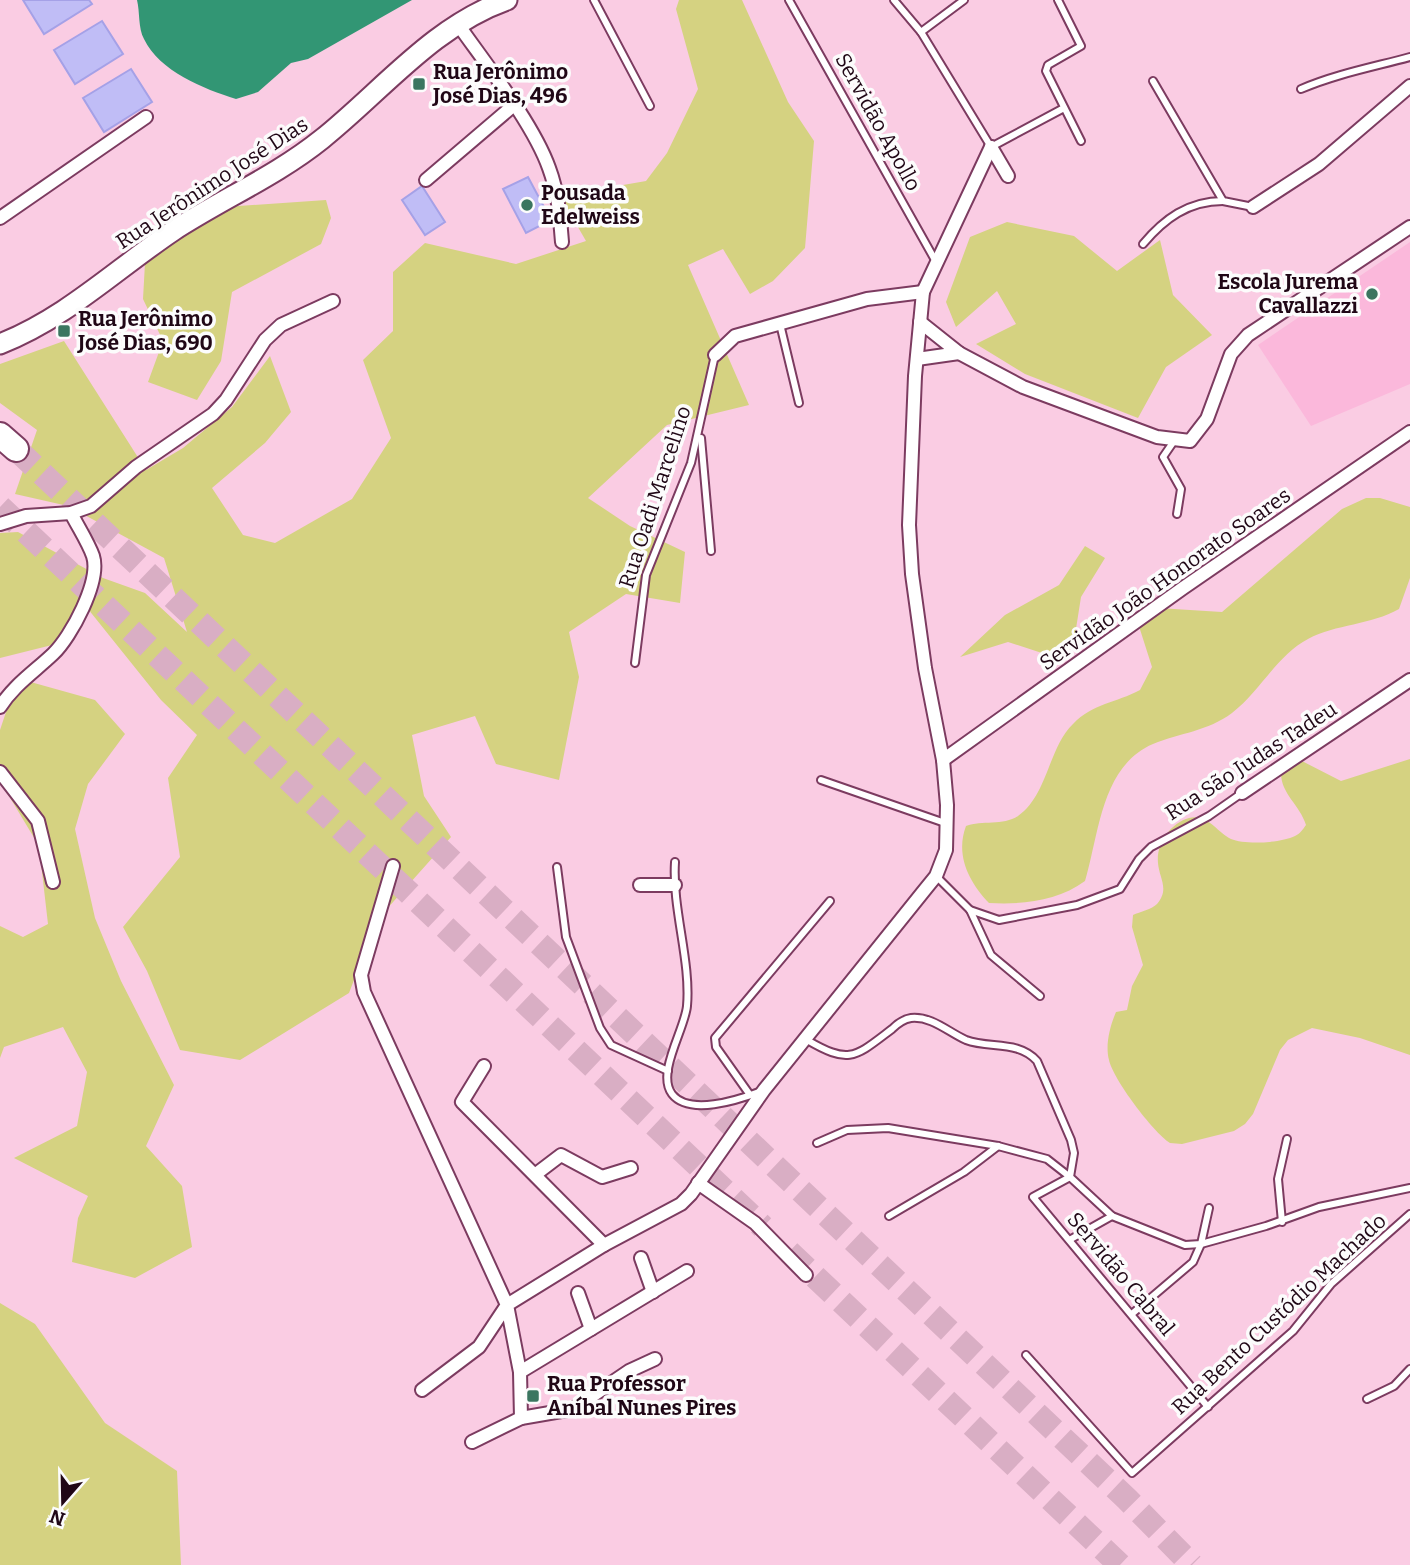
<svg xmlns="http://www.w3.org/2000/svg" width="1410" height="1565" font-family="Bitter,serif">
  <rect width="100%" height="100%" fill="#facce3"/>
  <!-- built -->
  <polygon fill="#fbb8db" points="1410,242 1410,384 1311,426 1258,345"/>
  <!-- green -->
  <g fill="#d5d281">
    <polygon points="679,0 742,0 788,102 814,141 805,248 773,281 750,294 723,249 688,265 749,405 667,425 588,498 630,526 685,552 680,603 626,594 569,632 579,677 559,780 496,764 475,716 412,735 424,796 451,837 377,920 349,993 240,1060 180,1050 147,971 123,927 180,857 168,778 197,735 161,700 88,609 56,644 0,658 0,533 18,532 103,578 145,593 187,632 164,558 68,506 15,494 37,430 0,403 0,364 64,341 146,470 183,448 232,407 270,356 291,412 265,443 212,488 243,535 275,543 352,499 391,438 363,360 393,331 393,272 425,243 516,264 586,241 560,196 646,181 667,153 698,89 676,9"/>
    <polygon points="326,200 331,218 321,244 232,292 221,361 197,400 148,382 163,341 143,299 145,263 173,237 225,207"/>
    <polygon points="1007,222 1074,236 1117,271 1160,240 1173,295 1212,335 1166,367 1138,418 1025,374 976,344 1016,324 997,291 956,327 946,302 970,237"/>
    <path d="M1366,498H1380L1410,507V578L1399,609C1371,625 1336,624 1308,639C1276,656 1260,692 1232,713C1208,731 1180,733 1153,744C1101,766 1099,835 1085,881C1058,901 1022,905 989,903C969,882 955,855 966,826C982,820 1003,826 1018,816C1048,795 1048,748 1073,724C1093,703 1116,703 1140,690L1152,667L1137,620L1158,608L1222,612L1342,509Z"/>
    <polygon points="1085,546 1105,558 1081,597 1075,635 1051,656 1008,642 960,657 1005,615 1059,585"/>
    <polygon points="27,681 95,700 125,734 88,784 75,829 95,918 121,981 174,1085 146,1146 182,1186 192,1247 135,1278 72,1262 78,1218 88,1196 14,1158 77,1126 87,1072 63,1027 4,1047 0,1058 0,926 23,937 48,924 39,846 0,781 0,730 6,712"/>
    <path d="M1298,759L1341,781L1410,759V1055L1360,1038L1312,1028L1288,1040L1280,1050L1253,1114L1245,1124L1234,1131L1182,1144L1170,1143C1153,1132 1113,1079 1109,1060C1105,1045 1110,1026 1116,1012L1127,1010L1132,986L1143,965L1132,927L1133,915C1140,912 1152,909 1157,904C1170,889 1159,878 1158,863C1156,843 1171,823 1189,818C1207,813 1217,832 1231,839C1245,845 1281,843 1295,836C1300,834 1303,829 1306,825C1300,805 1281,794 1281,773Z"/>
    <polygon points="0,1303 35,1324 105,1423 177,1471 181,1565 0,1565"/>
  </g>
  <!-- water -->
  <path fill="#329674" d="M137,0H412L308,59L291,63L258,92L236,99C204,89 159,71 144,39C138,28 140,12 137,0Z"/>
  <!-- building -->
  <g fill="#c0bdf6" stroke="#a5a1e7" stroke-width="2">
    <polygon points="23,0 89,0 92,4 44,34"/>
    <polygon points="102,21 123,54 75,84 54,50"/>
    <polygon points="131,69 152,102 104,132 83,98"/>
    <polygon points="528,177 551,220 526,233 503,189"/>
    <polygon points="422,186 445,222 425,235 402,200"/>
  </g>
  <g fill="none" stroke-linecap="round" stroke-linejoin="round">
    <!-- highway-tunnel -->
    <g stroke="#d9aec4" stroke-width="24" stroke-dasharray="24 12" stroke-linecap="butt">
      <polyline points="16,449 1127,1499 1192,1565"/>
      <polyline points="0,507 763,1227"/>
      <polyline points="789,1252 1120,1565"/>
    </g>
    <defs>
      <g id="lane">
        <polyline points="594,0 650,106"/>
        <polyline points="789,0 935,260"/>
        <polyline points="894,0 921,32 991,147 1064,108"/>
        <polyline points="1058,0 1081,46 1048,65 1046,71 1081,141"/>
        <polyline points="921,32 964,0"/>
        <polyline points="1153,81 1223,201 1253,207"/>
        <path d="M1301,89C1336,74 1373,67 1410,57"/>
        <path d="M1143,244C1164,219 1188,201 1223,201"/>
        <polyline points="780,324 799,403"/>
        <polyline points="701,438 711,551"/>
        <polyline points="1174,441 1163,457 1181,489 1177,514"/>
        <polyline points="635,663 646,575 691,463 715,355"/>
        <polyline points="821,780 945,823"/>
        <path d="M675,862C672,909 691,961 687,1006C685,1029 656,1073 672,1094C689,1116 738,1100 759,1092"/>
        <polyline points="557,867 566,937 600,1028 611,1045 668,1071"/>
        <polyline points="936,876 970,910 999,920 1077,905 1120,889 1139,859 1151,847 1209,816 1242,793"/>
        <polyline points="970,910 991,955 1040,996"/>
        <path d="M807,1040C850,1065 855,1057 892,1029C897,1024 904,1019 911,1018C932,1016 948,1032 966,1040C990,1049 1018,1040 1037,1061L1071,1140L1074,1153L1070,1177L1112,1216L1185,1245L1201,1244L1266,1226L1319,1207L1410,1188"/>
        <polyline points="750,1095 716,1047 715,1038 830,901"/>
        <polyline points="817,1143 847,1130 888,1128 998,1146 1047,1159 1070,1177 1033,1197 1208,1407"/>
        <polyline points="889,1216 964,1172 998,1146"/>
        <polyline points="1282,1222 1278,1179 1287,1139"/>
        <polyline points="1071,1239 1112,1216"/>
        <polyline points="1133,1313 1193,1262 1201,1244 1209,1208"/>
        <polyline points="1026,1355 1132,1473 1293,1331 1331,1284 1410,1214"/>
        <polyline points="1367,1399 1394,1386 1410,1369"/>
      </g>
      <g id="street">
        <path d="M457,23C485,63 533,123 549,168C558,192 560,217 562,242"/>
        <polyline points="991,147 1008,176"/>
        <polyline points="426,180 514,105"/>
        <polyline points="1253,207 1319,164 1410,86"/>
        <polyline points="0,218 146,117"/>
        <polyline points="920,322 959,353 1023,387 1157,437 1190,441 1207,419 1231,354 1248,335 1410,227"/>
        <polyline points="715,355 735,336 867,299 923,292"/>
        <polyline points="917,359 959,353"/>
        <polyline points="0,524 26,516 71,513 91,506 136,467 213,414 226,400 265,340 281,325 333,301"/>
        <path d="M0,707C14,685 34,672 53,654C71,637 101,581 93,556C88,542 78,527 71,513"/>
        <polyline points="943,760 1183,588 1410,432"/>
        <polyline points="0,772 38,821 53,882"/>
        <polyline points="1242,793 1410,680"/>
        <polyline points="393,866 361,975 364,992 507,1305 479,1347 422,1390"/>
        <polyline points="640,885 675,885"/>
        <polyline points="484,1066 462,1102 604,1245"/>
        <polyline points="536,1174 561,1155 602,1177 631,1168"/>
        <polyline points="698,1183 755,1223 806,1275"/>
        <polyline points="641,1258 653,1292"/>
        <polyline points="578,1293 591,1329"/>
        <polyline points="520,1372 687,1271"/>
        <polyline points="521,1418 573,1409 629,1371 655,1359"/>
        <polyline points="472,1442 521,1418 520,1372 507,1305 604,1245 681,1204 691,1194 764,1090 923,892 936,876 946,850 947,805 943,760 925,668 912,574 909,525 915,376 923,292 991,147"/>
      </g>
      <path id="secondary" d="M0,344C66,318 115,270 173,231C222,199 276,176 322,139C382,91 433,26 507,0"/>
      <polyline id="highway" points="0,435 16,449"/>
    </defs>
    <!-- lane casing -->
    <use href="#lane" stroke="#7c3b60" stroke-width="10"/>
    <!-- street casing -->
    <use href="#street" stroke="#7c3b60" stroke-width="16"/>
    <!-- secondary casing -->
    <use href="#secondary" stroke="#7c3b60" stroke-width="23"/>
    <!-- highway casing -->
    <use href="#highway" stroke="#7c3b60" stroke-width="28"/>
    <!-- lane -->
    <use href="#lane" stroke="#fff" stroke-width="6"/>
    <!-- street -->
    <use href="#street" stroke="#fff" stroke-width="12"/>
    <!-- secondary -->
    <use href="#secondary" stroke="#fff" stroke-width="19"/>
    <!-- highway -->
    <use href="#highway" stroke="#fff" stroke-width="24"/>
  </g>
  <!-- markers -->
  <g fill="#3b7660" stroke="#fcfcfc" stroke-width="2.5">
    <rect x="412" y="77" width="14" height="14" rx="3.5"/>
    <circle cx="527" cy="205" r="7"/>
    <circle cx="1372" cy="294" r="7"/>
    <rect x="57" y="324" width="14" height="14" rx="3.5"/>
    <rect x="526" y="1389" width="14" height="14" rx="3.5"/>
  </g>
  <g text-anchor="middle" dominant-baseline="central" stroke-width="7" stroke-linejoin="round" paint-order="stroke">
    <!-- poi labels -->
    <g font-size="21" font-weight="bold" fill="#200716" stroke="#fcfcfc" text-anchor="start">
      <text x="433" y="72">Rua Jerônimo<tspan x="433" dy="24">José Dias, 496</tspan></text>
      <text x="541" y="193">Pousada<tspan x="541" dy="24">Edelweiss</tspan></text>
      <text x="1358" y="282" text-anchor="end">Escola Jurema<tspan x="1358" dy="24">Cavallazzi</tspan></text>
      <text x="78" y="319">Rua Jerônimo<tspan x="78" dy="24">José Dias, 690</tspan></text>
      <text x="547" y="1384">Rua Professor<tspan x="547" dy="24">Aníbal Nunes Pires</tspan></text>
    </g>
    <!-- street labels -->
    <g font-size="21" fill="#200716" stroke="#fcfcfc">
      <text transform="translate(878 122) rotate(61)">Servidão Apollo</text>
      <text transform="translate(212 183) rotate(-33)">Rua Jerônimo José Dias</text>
      <text transform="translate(655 497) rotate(-72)">Rua Oadi Marcelino</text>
      <text transform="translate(1165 579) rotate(-35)">Servidão João Honorato Soares</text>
      <text transform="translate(1251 761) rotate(-33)">Rua São Judas Tadeu</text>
      <text transform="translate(1121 1274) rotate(50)">Servidão Cabral</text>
      <text transform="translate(1279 1314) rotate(-43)">Rua Bento Custódio Machado</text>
    </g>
  </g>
  <!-- north arrow -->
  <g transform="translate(63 1502) rotate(200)" stroke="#fcfcfc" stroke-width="5" paint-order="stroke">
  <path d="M0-5L12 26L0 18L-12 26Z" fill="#200716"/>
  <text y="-10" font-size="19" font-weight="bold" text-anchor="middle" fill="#200716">N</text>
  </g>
</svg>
